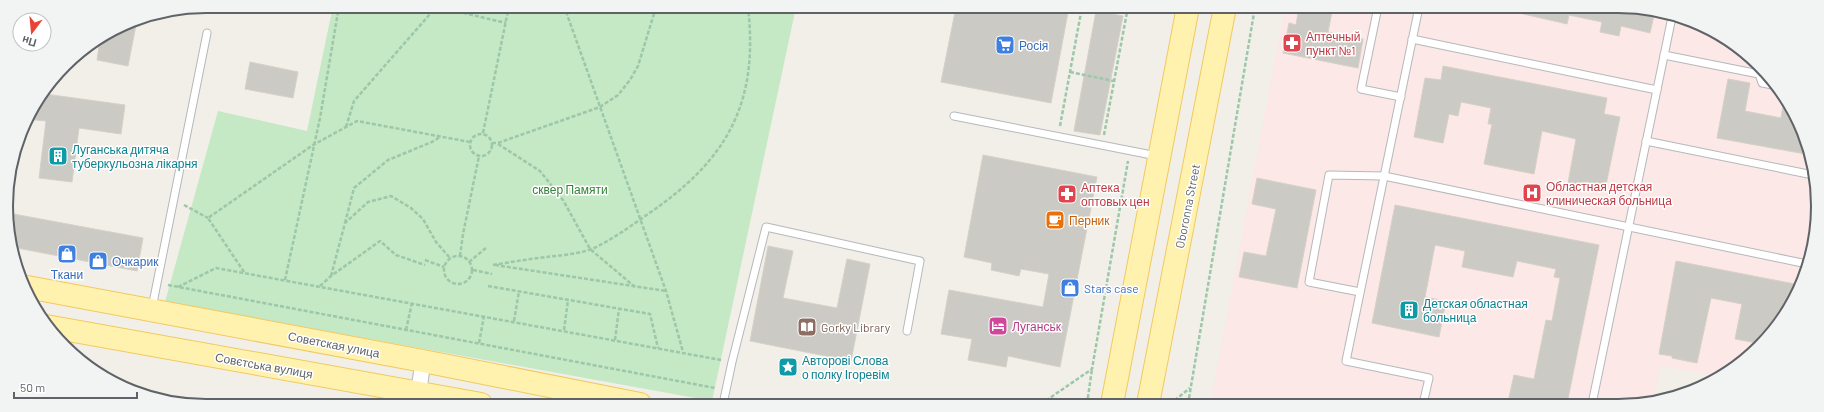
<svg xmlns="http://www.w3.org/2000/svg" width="1824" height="412" font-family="Barlow,sans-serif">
  <rect width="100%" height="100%" fill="#f1efe8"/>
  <!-- medical -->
  <polygon fill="#fce8e6" points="1285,7 1644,8 1718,33 1777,84 1811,154 1816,232 1797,295 1759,348 1719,376 1660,366 1653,402 1644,404 1210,404"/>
  <!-- green -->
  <polygon fill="#c5e8c5" points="333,6 796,7 712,401 165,302 218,111 307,131"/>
  <!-- building -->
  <g fill="#cccac5" stroke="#d6d1c6">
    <polygon points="956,7 1069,7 1051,103 941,82"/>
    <polygon points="1299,7 1333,7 1328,32 1363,39 1358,68 1283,53 1289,23 1296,25"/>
    <polygon points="1519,8 1644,8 1655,11 1650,33 1621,26 1619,36 1600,32 1602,22 1569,15 1567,24 1519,13"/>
    <polygon points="1096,11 1123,16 1100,135 1074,131"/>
    <polygon points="137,20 128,66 97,60 100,39 130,21"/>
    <polygon points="250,62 298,72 293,98 245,89"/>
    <polygon points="1443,66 1607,98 1604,114 1620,117 1605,190 1568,183 1576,139 1542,131 1534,174 1484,164 1492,124 1488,124 1491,108 1461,102 1458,116 1449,114 1443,143 1414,137 1425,78 1441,80"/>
    <polygon points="1728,79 1750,83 1745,111 1781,118 1784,99 1811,155 1717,138"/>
    <polygon points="45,94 125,105 121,134 79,128 72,182 39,178 46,121 26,119"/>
    <polygon points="983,155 1097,177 1060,367 1008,356 1006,367 968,360 972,339 941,334 949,290 1043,307 1049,274 1021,269 1019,276 991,270 992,263 964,257"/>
    <polygon points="1257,178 1316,190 1297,288 1239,277 1244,252 1266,256 1276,209 1252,204"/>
    <polygon points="1395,205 1599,245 1567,404 1518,404 1508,402 1514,375 1534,379 1546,320 1552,321 1560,278 1554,277 1556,269 1517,261 1513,277 1462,267 1465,251 1435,245 1425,297 1446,301 1439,337 1372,323"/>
    <polygon points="8,213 143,238 137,271 12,247"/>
    <polygon points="768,246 793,251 783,298 837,308 847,259 870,264 851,361 750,341"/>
    <polygon points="1676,261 1800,285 1797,295 1785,311 1779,310 1777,323 1762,344 1735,339 1742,304 1711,298 1697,363 1672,358 1672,356 1659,354"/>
  </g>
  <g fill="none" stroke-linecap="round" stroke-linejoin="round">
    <defs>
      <g id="lane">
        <polyline points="1378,7 1361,89 1401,97"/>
        <polyline points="1419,7 1346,361 1429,378 1423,404"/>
        <polyline points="1412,39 1657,90"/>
        <polyline points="1664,55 1759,74 1762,83 1778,86"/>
        <polyline points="954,116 1157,156"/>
        <polyline points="1646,141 1813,175"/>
        <polyline points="1360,292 1309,282 1329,175 1384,176 1807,264"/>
        <polyline points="152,308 207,33"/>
        <polyline points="723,404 732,362 766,227 920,261 907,331"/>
        <polyline points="1592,404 1672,17"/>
      </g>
      <polyline id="street" points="417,404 423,361"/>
      <g id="primary">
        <polyline points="27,287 423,361 640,404"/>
        <polyline points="46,326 481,404"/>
        <polyline points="1112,404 1188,7"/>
        <polyline points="1148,404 1225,7"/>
      </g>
    </defs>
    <!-- lane casing -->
    <use href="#lane" stroke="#b5b8bc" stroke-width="9"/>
    <!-- street casing -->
    <use href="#street" stroke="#b5b8bc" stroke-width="17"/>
    <!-- primary casing -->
    <use href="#primary" stroke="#f2c960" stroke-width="24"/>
    <!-- path -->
    <g stroke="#9cc7a9" stroke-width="2.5" stroke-dasharray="4 2" stroke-linecap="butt">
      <polyline points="434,6 506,23"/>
      <polyline points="564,6 666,291 683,352"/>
      <polyline points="1118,7 1128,9"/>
      <polyline points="1070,72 1114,81"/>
      <polyline points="1060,126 1082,7"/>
      <polyline points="346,127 354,101 437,6"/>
      <polyline points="483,133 509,6"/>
      <circle cx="481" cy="145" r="11"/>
      <polyline points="1104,135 1128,7"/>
      <polyline points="492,143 498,143 600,107 618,95 630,80 638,66 656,7"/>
      <polyline points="498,144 540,171 563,200 590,249 635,287"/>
      <polyline points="184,205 208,218"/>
      <polyline points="345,223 354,188 388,160 432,142 440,137"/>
      <circle cx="458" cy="270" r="14"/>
      <polyline points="460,256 463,234 479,156"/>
      <polyline points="425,260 444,267"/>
      <polyline points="469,262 486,248"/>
      <path d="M493,265C511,262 529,259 547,257C562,255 580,254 594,248C613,239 631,226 648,214C727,160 759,104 748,7"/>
      <polyline points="495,265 666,291"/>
      <polyline points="473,270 492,274"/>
      <polyline points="244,272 208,218 313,145 357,121 470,142"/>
      <polyline points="331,276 345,223 368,202 391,196 411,208 423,219 436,242 450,258"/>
      <polyline points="285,280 320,118 339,6"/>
      <polyline points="168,285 715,388"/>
      <polyline points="320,286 331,276 380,241 396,255 425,265"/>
      <polyline points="488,286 650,314 658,348"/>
      <polyline points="178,287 216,268 721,360"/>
      <polyline points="514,321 519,291"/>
      <polyline points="406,330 412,303"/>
      <polyline points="564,330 568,300"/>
      <polyline points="615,340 619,309"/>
      <polyline points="479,343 484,316"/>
      <polyline points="1041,404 1092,369 1128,161"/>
      <polyline points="1087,404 1092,369"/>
      <polyline points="1170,404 1190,388"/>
      <polyline points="1188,404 1255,7"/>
    </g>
    <!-- lane -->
    <use href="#lane" stroke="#fff" stroke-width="7"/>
    <!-- street -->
    <use href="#street" stroke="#fff" stroke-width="15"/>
    <!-- primary -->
    <use href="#primary" stroke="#fff2af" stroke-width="22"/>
  </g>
  <!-- icons -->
  <defs>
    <symbol id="pharmacy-square" viewBox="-11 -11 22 22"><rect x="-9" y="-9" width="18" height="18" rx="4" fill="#e0444e" stroke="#fff"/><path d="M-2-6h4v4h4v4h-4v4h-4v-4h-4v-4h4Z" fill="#fff"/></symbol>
    <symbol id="supermarket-square" viewBox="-11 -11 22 22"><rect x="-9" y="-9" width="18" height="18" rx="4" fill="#3f7fe0" stroke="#fff"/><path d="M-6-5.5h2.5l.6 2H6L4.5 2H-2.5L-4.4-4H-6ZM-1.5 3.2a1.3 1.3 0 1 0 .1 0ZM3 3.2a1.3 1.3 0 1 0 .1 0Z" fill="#fff"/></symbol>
    <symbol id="building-square" viewBox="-11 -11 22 22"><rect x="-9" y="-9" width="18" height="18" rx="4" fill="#0f9aa8" stroke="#fff"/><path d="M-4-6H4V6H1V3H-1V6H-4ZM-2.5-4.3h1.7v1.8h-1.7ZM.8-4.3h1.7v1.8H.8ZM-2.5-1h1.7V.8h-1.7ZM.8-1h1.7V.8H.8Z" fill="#fff"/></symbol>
    <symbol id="hospital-square" viewBox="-11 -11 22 22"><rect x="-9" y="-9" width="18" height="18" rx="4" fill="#e0444e" stroke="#fff"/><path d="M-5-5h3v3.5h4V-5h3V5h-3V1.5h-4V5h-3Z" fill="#fff"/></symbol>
    <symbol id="cafe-square" viewBox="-11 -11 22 22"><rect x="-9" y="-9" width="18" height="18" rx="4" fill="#e8710a" stroke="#fff"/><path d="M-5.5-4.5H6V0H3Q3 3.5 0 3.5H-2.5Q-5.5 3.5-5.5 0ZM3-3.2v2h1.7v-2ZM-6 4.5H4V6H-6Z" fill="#fff"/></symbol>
    <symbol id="shop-square" viewBox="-11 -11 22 22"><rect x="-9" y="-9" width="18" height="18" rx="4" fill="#3f7fe0" stroke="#fff"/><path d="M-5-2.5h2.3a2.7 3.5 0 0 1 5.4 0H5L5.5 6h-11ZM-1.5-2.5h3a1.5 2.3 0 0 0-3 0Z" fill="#fff"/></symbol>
    <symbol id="hotel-square" viewBox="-11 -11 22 22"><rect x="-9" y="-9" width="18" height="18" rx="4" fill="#d1479c" stroke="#fff"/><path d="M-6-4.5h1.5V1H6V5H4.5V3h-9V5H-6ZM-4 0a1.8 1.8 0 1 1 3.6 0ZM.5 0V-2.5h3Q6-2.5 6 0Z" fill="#fff"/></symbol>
    <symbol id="library-square" viewBox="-11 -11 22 22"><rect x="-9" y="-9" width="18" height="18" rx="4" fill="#8d6e63" stroke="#fff"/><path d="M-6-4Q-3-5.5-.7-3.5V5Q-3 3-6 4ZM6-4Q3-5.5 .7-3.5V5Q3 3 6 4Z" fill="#fff"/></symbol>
    <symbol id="sight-square" viewBox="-11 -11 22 22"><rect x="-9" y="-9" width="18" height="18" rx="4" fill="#0f9aa8" stroke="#fff"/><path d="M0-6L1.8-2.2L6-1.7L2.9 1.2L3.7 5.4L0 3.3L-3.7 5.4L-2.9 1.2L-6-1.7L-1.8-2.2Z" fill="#fff"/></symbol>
  </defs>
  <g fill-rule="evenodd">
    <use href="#pharmacy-square" x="1281" y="32" width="22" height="22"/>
    <use href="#supermarket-square" x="994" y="34" width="22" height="22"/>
    <use href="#building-square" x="47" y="145" width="22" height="22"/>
    <use href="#hospital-square" x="1521" y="182" width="22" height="22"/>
    <use href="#pharmacy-square" x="1056" y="183" width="22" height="22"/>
    <use href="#cafe-square" x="1044" y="209" width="22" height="22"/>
    <use href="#shop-square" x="56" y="243" width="22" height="22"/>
    <use href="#shop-square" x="87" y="250" width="22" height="22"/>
    <use href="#shop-square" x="1059" y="277" width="22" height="22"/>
    <use href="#building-square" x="1398" y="299" width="22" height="22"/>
    <use href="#hotel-square" x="987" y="315" width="22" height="22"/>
    <use href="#library-square" x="796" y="316" width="22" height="22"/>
    <use href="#sight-square" x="777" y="356" width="22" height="22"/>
  </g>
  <g text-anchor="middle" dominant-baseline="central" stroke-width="3" stroke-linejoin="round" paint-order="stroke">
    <!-- health labels -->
    <g font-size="12" fill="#be3a42" stroke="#fff" text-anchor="start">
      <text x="1306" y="36">Аптечный<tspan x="1306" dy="14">пункт №1</tspan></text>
      <text x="1546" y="186">Областная детская<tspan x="1546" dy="14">клиническая больница</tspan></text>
      <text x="1081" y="187">Аптека<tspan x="1081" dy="14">оптовых цен</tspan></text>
    </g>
    <!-- shop labels -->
    <g font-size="12" fill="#366cbe" stroke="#fff" text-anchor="start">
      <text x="1019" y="45">Росія</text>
      <text x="112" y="261">Очкарик</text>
      <text x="67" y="274" text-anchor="middle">Ткани</text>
      <text x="1084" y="288">Stars case</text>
    </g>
    <!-- culture labels -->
    <g font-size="12" fill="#0d838f" stroke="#fff" text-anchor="start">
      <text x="72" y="149">Луганська дитяча<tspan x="72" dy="14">туберкульозна лікарня</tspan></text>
      <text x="1423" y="303">Детская областная<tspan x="1423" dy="14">больница</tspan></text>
      <text x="802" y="360">Авторові Слова<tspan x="802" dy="14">о полку Ігоревім</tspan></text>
    </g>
    <!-- park labels -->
    <g font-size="12" fill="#348238" stroke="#fff">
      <text x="570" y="189">сквер Памяти</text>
    </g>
    <!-- street labels -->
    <g font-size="12" fill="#5f6368" stroke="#fff">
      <text transform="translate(1187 206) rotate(-79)">Oboronna Street</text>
      <text transform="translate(334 344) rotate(11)">Советская улица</text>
      <text transform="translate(264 365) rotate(10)">Совєтська вулиця</text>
    </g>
    <!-- food labels -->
    <g font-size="12" fill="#c56008" stroke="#fff" text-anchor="start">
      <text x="1069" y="220">Перник</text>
    </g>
    <!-- hotel labels -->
    <g font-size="12" fill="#b23c85" stroke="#fff" text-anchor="start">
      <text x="1012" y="326">Луганськ</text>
    </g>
    <!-- education labels -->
    <g font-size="12" fill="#785e54" stroke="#fff" text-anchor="start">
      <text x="821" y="327">Gorky Library</text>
    </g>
  </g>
  <!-- crop -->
  <path d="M0 0H1824V412H0ZM206 13H1618A193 193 0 0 1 1811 206V206A193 193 0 0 1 1618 399H206A193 193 0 0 1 13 206V206A193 193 0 0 1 206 13Z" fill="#f2f3f3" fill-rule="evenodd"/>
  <path fill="none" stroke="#5f6368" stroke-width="2" d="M206 13H1618A193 193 0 0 1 1811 206V206A193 193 0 0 1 1618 399H206A193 193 0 0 1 13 206V206A193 193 0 0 1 206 13Z"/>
  <!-- north arrow -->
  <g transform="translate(32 32) rotate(196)"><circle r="19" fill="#ffffff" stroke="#bfc1c3"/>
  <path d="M0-3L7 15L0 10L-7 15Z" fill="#ea4335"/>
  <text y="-6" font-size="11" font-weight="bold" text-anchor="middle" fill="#5f6368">Пн</text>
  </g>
  <!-- scale -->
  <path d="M14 392v6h123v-6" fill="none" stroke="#5f6368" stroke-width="2"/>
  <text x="20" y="392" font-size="12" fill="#5f6368" stroke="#ffffff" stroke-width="3" paint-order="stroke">50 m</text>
</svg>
